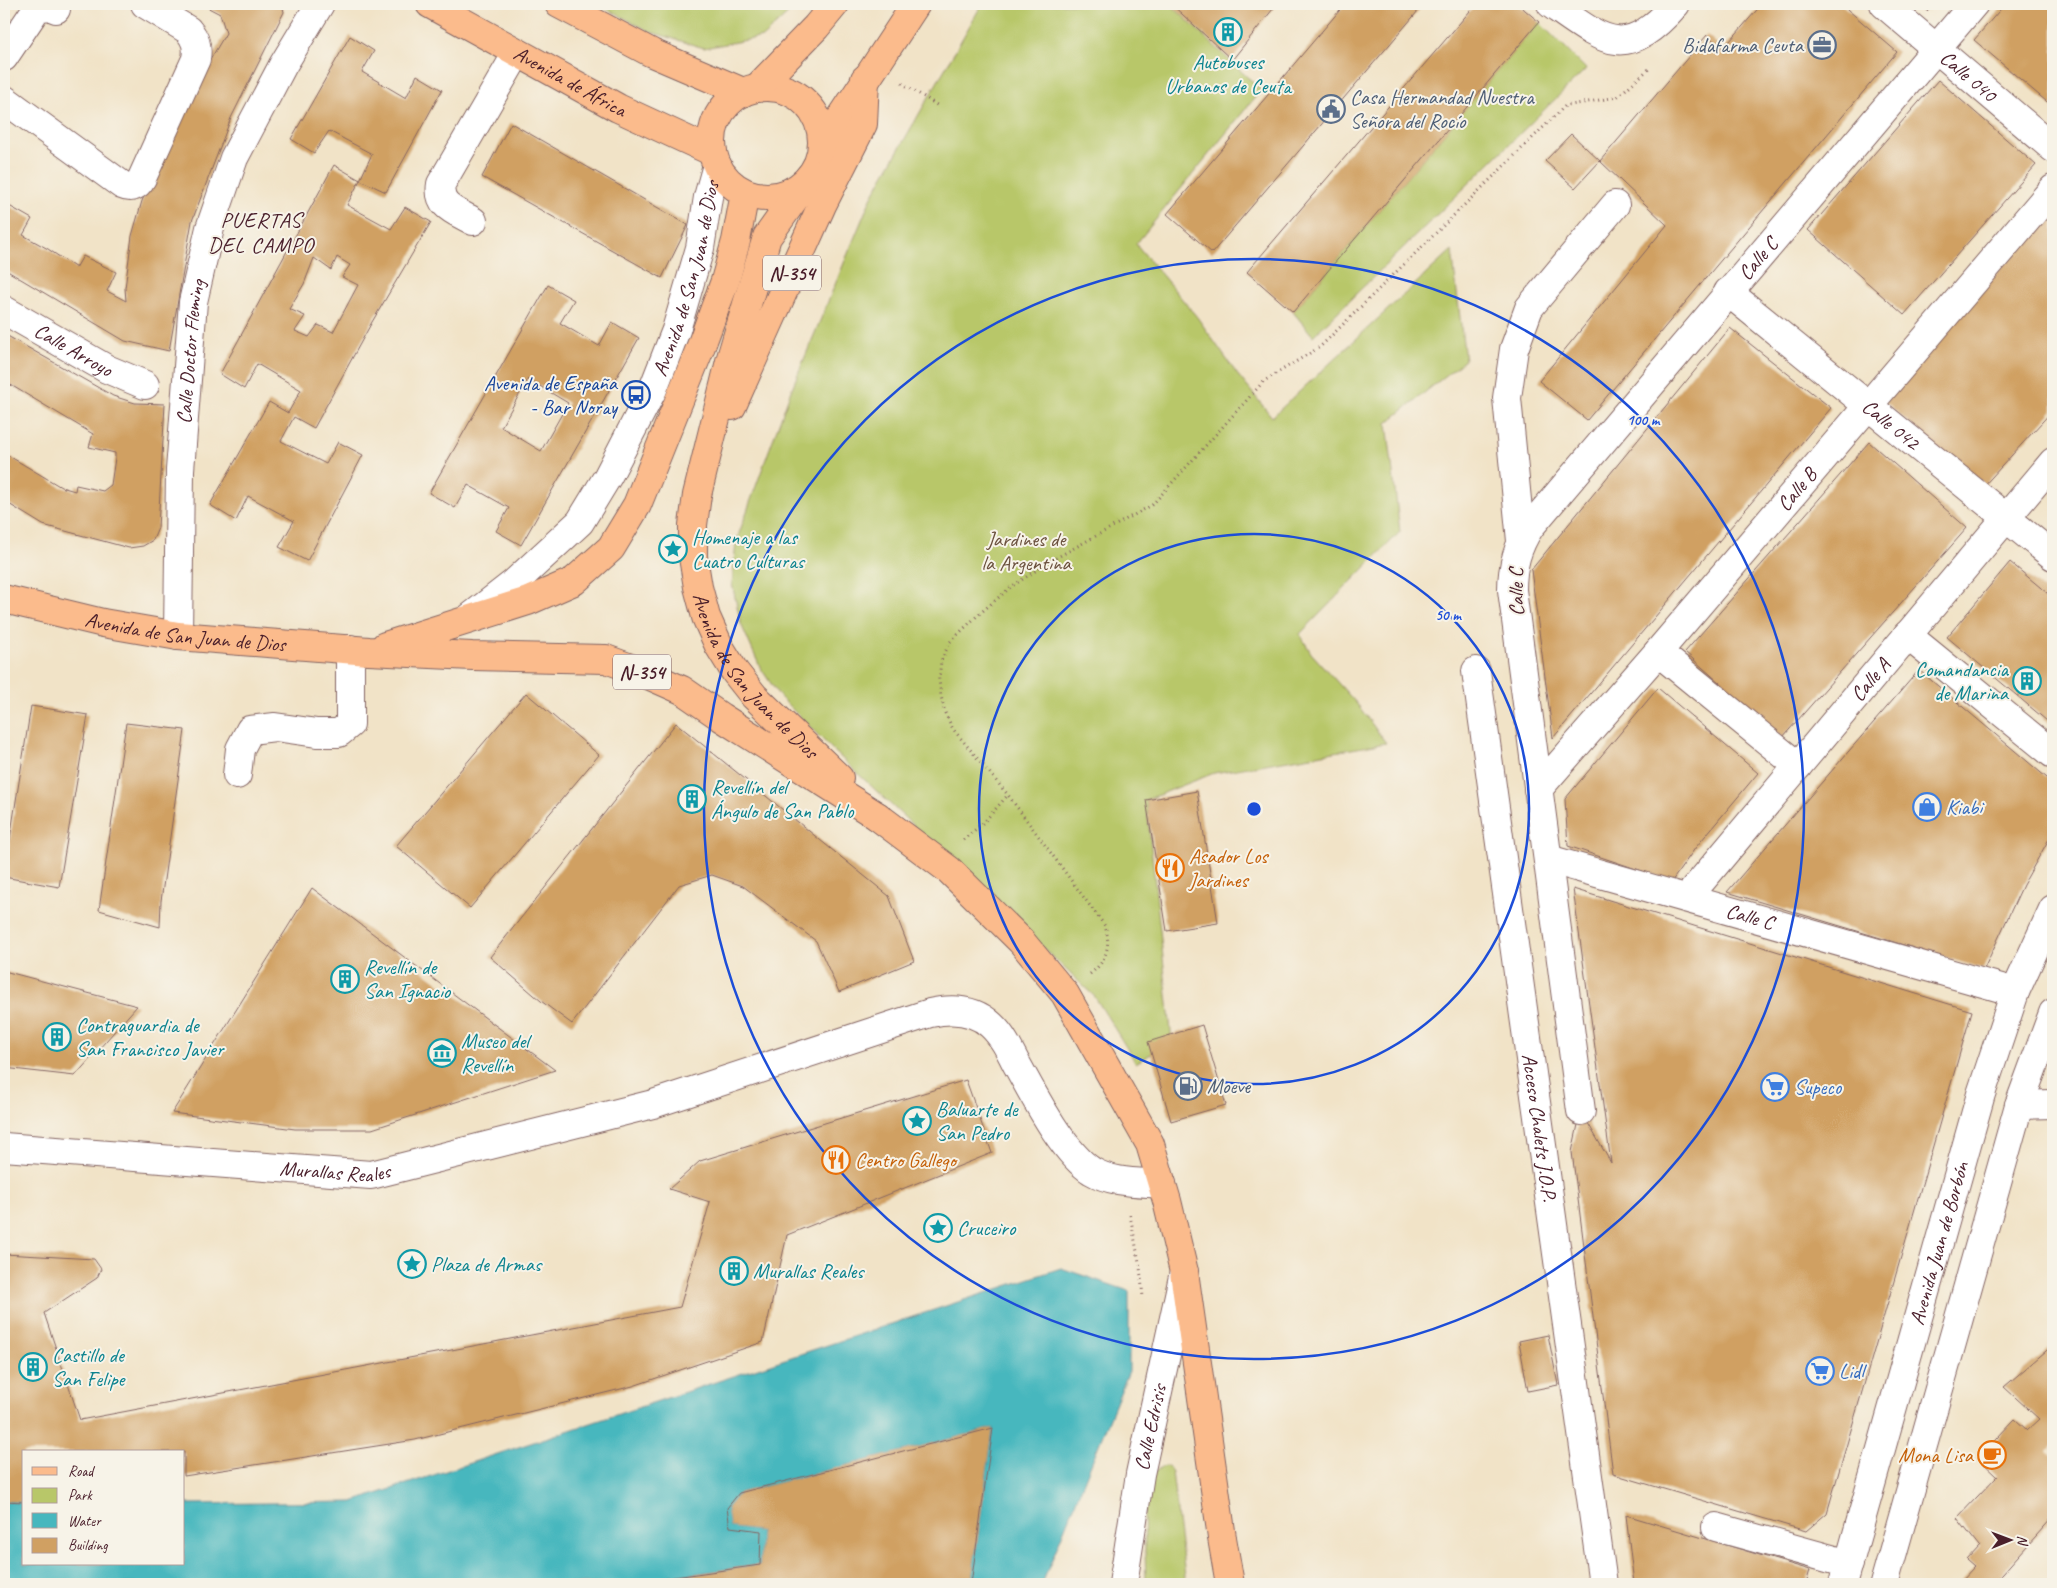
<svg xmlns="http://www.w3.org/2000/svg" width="2057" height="1588" viewBox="0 0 2057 1588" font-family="Caveat,sans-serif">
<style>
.green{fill:#b8c769;stroke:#81734a}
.water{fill:#47b7be;stroke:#486b74}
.building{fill:#d0a062;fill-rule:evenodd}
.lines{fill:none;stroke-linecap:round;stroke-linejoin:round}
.minor-casing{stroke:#846462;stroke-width:30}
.major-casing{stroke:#846462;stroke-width:30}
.highway-casing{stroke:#846462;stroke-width:30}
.path{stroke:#846462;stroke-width:3;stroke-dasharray:1 4;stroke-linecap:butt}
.minor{stroke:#fff;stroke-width:28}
.major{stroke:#fbbb8c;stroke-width:28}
.highway{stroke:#fbbb8c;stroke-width:28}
.ring{fill:none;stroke:#1d4ed8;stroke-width:2.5}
.labels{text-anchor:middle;stroke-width:4;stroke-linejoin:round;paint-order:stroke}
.shield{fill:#f7f3e8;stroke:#7e5f64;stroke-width:1}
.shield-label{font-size:20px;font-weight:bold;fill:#4a1f2b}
.service-label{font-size:21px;fill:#4e5e75;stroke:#f7f3e8;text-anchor:start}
.culture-label{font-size:21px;fill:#0d838f;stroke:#f7f3e8;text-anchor:start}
.street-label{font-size:21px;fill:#4a1f2b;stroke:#f7f3e8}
.transit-label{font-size:21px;fill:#164399;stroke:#f7f3e8;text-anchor:end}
.park-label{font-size:21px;fill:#6b513e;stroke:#f7f3e8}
.shop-label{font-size:21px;fill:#366cbe;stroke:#f7f3e8;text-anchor:start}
.food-label{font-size:21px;fill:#c56008;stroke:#f7f3e8;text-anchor:start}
.neighbourhood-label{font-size:22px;letter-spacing:1px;fill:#4a1f2b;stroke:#f7f3e8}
.centre{fill:#1d4ed8;stroke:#f7f3e8;stroke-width:2.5}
.ring-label{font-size:15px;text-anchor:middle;font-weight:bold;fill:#1d4ed8;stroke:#f7f3e8;stroke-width:4;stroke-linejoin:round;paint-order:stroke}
</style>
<rect width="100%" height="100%" fill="#f7f3e8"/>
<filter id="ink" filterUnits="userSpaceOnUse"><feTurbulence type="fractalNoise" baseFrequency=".02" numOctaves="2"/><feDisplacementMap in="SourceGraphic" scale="10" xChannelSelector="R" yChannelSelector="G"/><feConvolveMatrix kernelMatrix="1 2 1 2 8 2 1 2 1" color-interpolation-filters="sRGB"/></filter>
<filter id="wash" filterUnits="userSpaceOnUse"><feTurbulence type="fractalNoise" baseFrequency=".0096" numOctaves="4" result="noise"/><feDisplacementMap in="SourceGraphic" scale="20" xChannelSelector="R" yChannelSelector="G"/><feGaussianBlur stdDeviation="1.12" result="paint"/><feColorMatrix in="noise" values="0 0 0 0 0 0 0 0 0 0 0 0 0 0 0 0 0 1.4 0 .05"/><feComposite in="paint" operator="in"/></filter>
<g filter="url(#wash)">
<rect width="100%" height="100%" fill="#f1e3c7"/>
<g class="green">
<polygon points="598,4 798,4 763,37 704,48 651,32"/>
<polygon points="982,4 1170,4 1261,90 1136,244 1197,317 1237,374 1272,417 1452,250 1465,360 1387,423 1400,532 1300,634 1311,653 1357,704 1386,743 1214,773 1146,800 1172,1041 1136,1063 1095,997 833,750 780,697 760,667 741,624 732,584 736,542 752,497 790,393 871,198"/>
<polygon points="1539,22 1586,69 1313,336 1293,312"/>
<polygon points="1168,1466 1172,1472 1186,1584 1146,1584 1144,1514 1154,1473 1161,1467"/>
</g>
<polygon class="water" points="1061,1268 1129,1291 1129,1371 1042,1584 971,1584 993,1428 739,1493 727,1508 730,1527 761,1531 760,1565 617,1584 4,1584 4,1501 24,1502 24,1564 184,1564 184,1504 352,1502"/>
<g id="blocks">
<g class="building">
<polygon points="201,4 282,4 284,12 231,118 192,221 169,351 125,341 4,269 4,203 32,219 23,235 48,249 76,268 83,256 116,272 107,291 126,301 125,288 132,236 142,201 191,92 226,33 220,14"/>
<polygon points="1171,4 1277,4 1232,60"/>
<polygon points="1345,4 1424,4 1212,253 1167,214"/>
<polygon points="1476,4 1518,4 1539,22 1293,312 1247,272"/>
<polygon points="1762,4 1841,4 1897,52 1716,266 1587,420 1539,381 1667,225 1600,161 1707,35 1723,49"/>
<polygon points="1918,4 1933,4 1927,11"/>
<polygon points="2005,4 2053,4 2053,107 1974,40"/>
<polygon points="350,36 374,51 362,72 406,98 417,75 442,90 386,192 360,180 372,154 329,131 314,153 291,139"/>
<polygon points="1938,80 2036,165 1904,315 1808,230"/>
<polygon points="511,123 688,225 662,278 482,177"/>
<polygon points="1571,134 1600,161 1575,188 1545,161"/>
<path d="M334,165L360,180L347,205L391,229L405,207L431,222L372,322L314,428L294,417L281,441L326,464L338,442L363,455L307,561L279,547L294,521L248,496L236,521L210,505L269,402L288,413L301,390L257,364L244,389L220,374ZM337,257L350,265L342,277L358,285L333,332L318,325L309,337L295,331L305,316L289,309L304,284L314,258L331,270Z"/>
<polygon points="2053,208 2053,410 1981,489 1885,401"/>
<path d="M548,285L574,300L560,323L599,346L612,322L639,338L521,545L496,531L509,508L468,485L455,508L429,493ZM528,379L568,403L541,451L501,427Z"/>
<polygon points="1730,328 1831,408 1553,738 1531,570"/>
<polygon points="4,334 113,396 135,403 165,404 158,528 153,540 143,546 129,548 43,525 4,501 4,453 61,487 75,491 76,485 103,491 111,485 115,458 115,453 89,447 93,434 4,381"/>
<polygon points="1869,442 1967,528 1782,738 1685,652"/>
<polygon points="2010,562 2053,598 2053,726 1947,637"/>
<polygon points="1919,670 2053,783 2053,832 2023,885 1984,969 1727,892"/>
<polygon points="1658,688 1758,773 1696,847 1672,881 1568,846 1565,799"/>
<polygon points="526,693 599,755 470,908 396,846"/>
<polygon points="31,706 88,715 59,887 4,877"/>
<polygon points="126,723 185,730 161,901 160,927 99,910"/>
<polygon points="676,723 889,896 914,961 839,992 816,941 743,886 712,875 679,885 572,1024 541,1001 490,957"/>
<polygon points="1197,791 1218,923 1167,931 1146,800"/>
<polygon points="312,888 555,1070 372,1129 295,1129 172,1113"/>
<polygon points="1573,889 1972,1011 1827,1513 1806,1531 1613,1474 1572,1152 1581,1111 1611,1163"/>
<polygon points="4,971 137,1006 75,1076 4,1068"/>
<polygon points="1202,1025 1226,1105 1171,1121 1148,1042"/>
<polygon points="966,1080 992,1153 787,1235 763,1342 633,1386 415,1440 184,1476 184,1452 24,1452 24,1502 4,1501 4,1254 94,1259 101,1269 97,1278 44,1313 80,1420 680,1307 710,1202 669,1189 700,1161"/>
<polygon points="1548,1335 1558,1385 1528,1391 1519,1341"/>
<polygon points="2053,1345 2053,1445 2048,1451 2053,1456 2053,1517 1993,1584 1958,1584 1975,1566 1967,1559 1979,1546 1957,1518 1997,1476 1978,1458 2015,1419 2027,1430 2039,1419 2004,1387"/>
<polygon points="993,1428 971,1584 625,1584 760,1565 761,1531 730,1527 727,1508 739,1493"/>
<polygon points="1626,1515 1810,1570 1806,1584 1634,1584"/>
</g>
</g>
</g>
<g filter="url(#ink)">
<use href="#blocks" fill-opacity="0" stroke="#846462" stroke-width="1"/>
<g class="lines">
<defs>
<g id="minor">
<path d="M1551,4C1605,42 1625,62 1676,4"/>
<path id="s1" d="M1884,4L2053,148"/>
<polyline points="4,57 37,8 49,6 56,9"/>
<path d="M4,99L122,185C131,189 137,187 142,178L196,59C198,47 196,39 188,30L145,4"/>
<path d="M473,221C456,211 437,207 441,184L517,53"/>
<path id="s2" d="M1728,292L2053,556"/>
<path id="s3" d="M4,310L107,369L145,385"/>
<polyline points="1521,541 1507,398 1514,349 1529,308 1615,205"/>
<path id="s4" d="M468,619L514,583L580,522L608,476L653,389L676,330L700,248L708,197L717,165"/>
<polyline points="1907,635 2053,754"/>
<path id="s5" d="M178,636L180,470L193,302L210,228L234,158L283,65L320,4"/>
<polyline points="1658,652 1798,766"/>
<path id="s6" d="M1476,671L1603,1584"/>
<polyline points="237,775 240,749 250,730 275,727 317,733 339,733 350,724 350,649"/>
<path id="s7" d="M1538,789L1658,652L2053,189"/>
<path id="s8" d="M1548,859L2015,992"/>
<path id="s9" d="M1687,898L2053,462"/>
<polyline points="2019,1105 2053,1104"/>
<path id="s10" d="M1581,1111L1512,590C1512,566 1517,547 1530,527L1974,4"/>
<path id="s11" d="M4,1147L371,1175L653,1104L930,1013C952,1008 974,1009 991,1025C1002,1035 1009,1049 1016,1063C1033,1093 1062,1152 1092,1171C1112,1183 1139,1182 1162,1184"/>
<polyline points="1716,1527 1849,1564"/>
<path id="s12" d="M1123,1584L1140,1474L1184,1272"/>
<path id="s13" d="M1843,1584L1981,1094L2015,992L2053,909"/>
<polyline points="1884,1584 2019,1105 2053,1013"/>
</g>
<g id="major">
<path id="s14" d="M430,4L618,108L713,152"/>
<polyline points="559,4 652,53 743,92"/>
<polyline points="877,816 949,870 1021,941 1065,994 1150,1144 1167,1201 1184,1272 1222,1538 1230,1584"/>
</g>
<g id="highway">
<circle cx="767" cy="142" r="55"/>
<polyline points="757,88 816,27 835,4"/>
<polyline points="822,147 916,4"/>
<path id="s15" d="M812,174L767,237L730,361L697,495L693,525V557L698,587L706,617L719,646L735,672L754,696L839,778"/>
<polyline points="732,406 822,205 863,124 865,79"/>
<path id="s16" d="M4,599L103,623L178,636L369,651L472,656L606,659L639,671L682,690L721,717L877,816"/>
<polyline points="385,646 528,601 574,581 611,548 637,505 701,346 725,281 736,241 745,193"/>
</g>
</defs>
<use href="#minor" class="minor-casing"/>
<use href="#major" class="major-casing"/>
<use href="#highway" class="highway-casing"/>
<g class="path">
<polyline points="902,83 940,107"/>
<polyline points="963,840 984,822 1008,795"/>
<path d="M1090,974C1107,961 1111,945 1105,926L1008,795L953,729L945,713L941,696L939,679L941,661L950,642L978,615L1011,587L1047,563L1152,505L1264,381L1320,347L1565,106L1617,97L1650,68"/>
<polyline points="1130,1215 1140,1267 1143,1297"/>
</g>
<use href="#minor" class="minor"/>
<use href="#major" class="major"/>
<use href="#highway" class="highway"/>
</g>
</g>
<g class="ring">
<circle cx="1254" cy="809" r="275"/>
<circle cx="1254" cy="809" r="550"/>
</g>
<defs>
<symbol id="building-ring" viewBox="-11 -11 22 22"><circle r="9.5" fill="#f7f3e8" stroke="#0f9aa8" stroke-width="1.5"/><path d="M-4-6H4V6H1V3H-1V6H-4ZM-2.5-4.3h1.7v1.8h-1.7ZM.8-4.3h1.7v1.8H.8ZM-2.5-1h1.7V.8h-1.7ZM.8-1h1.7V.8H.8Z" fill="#0f9aa8"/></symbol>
<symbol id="office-ring" viewBox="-11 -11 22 22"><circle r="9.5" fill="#f7f3e8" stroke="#5c6f8a" stroke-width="1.5"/><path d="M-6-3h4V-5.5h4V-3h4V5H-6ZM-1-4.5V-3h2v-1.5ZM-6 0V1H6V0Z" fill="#5c6f8a"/></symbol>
<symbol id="civic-ring" viewBox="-11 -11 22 22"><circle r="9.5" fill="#f7f3e8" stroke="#5c6f8a" stroke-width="1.5"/><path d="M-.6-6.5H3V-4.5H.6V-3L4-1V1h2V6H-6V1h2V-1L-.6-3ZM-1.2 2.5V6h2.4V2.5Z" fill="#5c6f8a"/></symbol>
<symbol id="bus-ring" viewBox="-11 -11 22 22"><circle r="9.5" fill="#f7f3e8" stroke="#1a4fb4" stroke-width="1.5"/><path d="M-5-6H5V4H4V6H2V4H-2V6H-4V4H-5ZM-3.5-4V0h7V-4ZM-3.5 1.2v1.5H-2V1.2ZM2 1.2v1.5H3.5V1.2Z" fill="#1a4fb4"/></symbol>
<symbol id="sight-ring" viewBox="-11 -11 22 22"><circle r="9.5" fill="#f7f3e8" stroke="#0f9aa8" stroke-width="1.5"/><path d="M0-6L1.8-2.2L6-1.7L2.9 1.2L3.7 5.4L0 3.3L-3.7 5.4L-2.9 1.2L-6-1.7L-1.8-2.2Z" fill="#0f9aa8"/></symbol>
<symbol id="shop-ring" viewBox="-11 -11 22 22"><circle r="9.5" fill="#f7f3e8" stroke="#3f7fe0" stroke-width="1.5"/><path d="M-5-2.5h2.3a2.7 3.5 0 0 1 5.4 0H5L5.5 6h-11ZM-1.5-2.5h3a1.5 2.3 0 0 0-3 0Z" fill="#3f7fe0"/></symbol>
<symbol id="restaurant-ring" viewBox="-11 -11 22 22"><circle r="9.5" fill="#f7f3e8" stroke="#e8710a" stroke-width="1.5"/><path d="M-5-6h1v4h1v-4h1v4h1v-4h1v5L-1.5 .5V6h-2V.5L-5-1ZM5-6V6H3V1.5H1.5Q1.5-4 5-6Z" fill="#e8710a"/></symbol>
<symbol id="museum-ring" viewBox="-11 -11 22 22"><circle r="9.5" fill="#f7f3e8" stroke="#0f9aa8" stroke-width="1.5"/><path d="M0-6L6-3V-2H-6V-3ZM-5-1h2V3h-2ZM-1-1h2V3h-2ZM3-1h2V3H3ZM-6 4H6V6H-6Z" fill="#0f9aa8"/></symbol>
<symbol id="fuel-ring" viewBox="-11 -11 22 22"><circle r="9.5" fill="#f7f3e8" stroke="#5c6f8a" stroke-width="1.5"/><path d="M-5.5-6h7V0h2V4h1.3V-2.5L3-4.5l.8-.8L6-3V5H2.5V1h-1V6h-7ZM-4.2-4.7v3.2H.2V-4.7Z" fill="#5c6f8a"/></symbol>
<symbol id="supermarket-ring" viewBox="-11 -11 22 22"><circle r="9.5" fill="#f7f3e8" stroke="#3f7fe0" stroke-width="1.5"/><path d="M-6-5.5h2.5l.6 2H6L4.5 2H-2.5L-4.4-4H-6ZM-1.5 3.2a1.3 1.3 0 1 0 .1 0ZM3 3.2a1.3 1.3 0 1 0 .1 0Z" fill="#3f7fe0"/></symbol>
<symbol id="cafe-ring" viewBox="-11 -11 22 22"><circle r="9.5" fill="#f7f3e8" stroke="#e8710a" stroke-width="1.5"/><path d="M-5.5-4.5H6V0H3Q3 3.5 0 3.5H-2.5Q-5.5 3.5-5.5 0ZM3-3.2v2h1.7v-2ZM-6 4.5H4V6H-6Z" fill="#e8710a"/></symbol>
</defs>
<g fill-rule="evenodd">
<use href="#building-ring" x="1212" y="16" width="32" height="32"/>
<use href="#office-ring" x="1806" y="29" width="32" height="32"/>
<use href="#civic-ring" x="1315" y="93" width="32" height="32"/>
<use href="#bus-ring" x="620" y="379" width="32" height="32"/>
<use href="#sight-ring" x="657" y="533" width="32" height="32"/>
<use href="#building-ring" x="2011" y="665" width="32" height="32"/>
<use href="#building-ring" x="676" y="783" width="32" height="32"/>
<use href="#shop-ring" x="1911" y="791" width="32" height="32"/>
<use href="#restaurant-ring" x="1154" y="852" width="32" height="32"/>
<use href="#building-ring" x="329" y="963" width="32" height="32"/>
<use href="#building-ring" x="41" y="1021" width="32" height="32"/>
<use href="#museum-ring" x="426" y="1037" width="32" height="32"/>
<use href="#fuel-ring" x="1172" y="1070" width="32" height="32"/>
<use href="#supermarket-ring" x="1759" y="1071" width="32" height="32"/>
<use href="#sight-ring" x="901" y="1105" width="32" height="32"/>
<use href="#restaurant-ring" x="820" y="1144" width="32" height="32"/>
<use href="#sight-ring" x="922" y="1212" width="32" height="32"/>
<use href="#sight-ring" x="396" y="1248" width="32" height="32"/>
<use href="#building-ring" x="718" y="1255" width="32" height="32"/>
<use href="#building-ring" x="17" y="1351" width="32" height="32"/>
<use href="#supermarket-ring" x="1804" y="1355" width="32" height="32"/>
<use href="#cafe-ring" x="1976" y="1439" width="32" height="32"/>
</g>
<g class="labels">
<g class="shield">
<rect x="763" y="255.5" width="58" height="35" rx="4"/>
<rect x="613" y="654.5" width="58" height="35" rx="4"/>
</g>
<g class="shield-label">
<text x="792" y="280">N-354</text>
<text x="642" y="679">N-354</text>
</g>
<g class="service-label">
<text x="1803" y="52" text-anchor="end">Bidafarma Ceuta</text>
<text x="1350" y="104">Casa Hermandad Nuestra<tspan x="1350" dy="24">Señora del Rocío</tspan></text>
<text x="1207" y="1093">Moeve</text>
</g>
<g class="culture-label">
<text x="1228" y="69" text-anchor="middle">Autobuses<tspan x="1228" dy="24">Urbanos de Ceuta</tspan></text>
<text x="692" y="544">Homenaje a las<tspan x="692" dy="24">Cuatro Culturas</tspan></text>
<text x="2008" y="676" text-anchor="end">Comandancia<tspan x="2008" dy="24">de Marina</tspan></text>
<text x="711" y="794">Revellín del<tspan x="711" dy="24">Ángulo de San Pablo</tspan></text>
<text x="364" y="974">Revellín de<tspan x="364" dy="24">San Ignacio</tspan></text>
<text x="76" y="1032">Contraguardia de<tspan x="76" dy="24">San Francisco Javier</tspan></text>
<text x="461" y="1048">Museo del<tspan x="461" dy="24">Revellín</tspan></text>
<text x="936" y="1116">Baluarte de<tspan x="936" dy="24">San Pedro</tspan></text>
<text x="957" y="1235">Cruceiro</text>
<text x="431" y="1271">Plaza de Armas</text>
<text x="753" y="1278">Murallas Reales</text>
<text x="52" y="1362">Castillo de<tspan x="52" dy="24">San Felipe</tspan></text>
</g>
<g class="street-label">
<text dy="7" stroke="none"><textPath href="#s1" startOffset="111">Calle 040</textPath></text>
<text dy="7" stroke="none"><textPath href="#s14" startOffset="160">Avenida de África</textPath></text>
<text dy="7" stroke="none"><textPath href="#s10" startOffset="944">Calle C</textPath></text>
<text dy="7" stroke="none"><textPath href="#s4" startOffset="416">Avenida de San Juan de Dios</textPath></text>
<text dy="7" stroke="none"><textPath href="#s3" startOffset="80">Calle Arroyo</textPath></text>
<text dy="7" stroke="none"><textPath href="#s5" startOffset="285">Calle Doctor Fleming</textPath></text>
<text dy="7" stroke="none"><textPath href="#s2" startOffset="210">Calle 042</textPath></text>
<text dy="7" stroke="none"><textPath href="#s7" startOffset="396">Calle B</textPath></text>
<text transform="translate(1516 592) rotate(-91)" y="7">Calle C</text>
<text dy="7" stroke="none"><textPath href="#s16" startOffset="185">Avenida de San Juan de Dios</textPath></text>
<text dy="7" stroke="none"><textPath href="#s15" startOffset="545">Avenida de San Juan de Dios</textPath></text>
<text dy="7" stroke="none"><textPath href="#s9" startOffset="285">Calle A</textPath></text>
<text dy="7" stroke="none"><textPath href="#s8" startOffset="210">Calle C</textPath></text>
<text dy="7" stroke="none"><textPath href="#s6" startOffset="461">Acceso Chalets J.O.P.</textPath></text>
<text dy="7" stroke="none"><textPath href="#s11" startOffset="332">Murallas Reales</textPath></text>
<text dy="7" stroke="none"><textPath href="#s13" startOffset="354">Avenida Juan de Borbón</textPath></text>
<text dy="7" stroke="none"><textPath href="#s12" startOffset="159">Calle Edrisis</textPath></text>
</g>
<g class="transit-label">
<text x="617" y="390">Avenida de España<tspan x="617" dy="24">- Bar Noray</tspan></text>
</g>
<g class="park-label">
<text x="1026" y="546">Jardines de<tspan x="1026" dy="24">la Argentina</tspan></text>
</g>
<g class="shop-label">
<text x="1946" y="814">Kiabi</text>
<text x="1794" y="1094">Supeco</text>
<text x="1839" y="1378">Lidl</text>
</g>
<g class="food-label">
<text x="1189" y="863">Asador Los<tspan x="1189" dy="24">Jardines</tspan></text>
<text x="855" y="1167">Centro Gallego</text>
<text x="1973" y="1462" text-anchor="end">Mona Lisa</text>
</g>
<g class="neighbourhood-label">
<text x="261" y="227">PUERTAS<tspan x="261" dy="25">DEL CAMPO</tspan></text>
</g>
</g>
<circle cx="1254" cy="809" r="8" class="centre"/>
<g class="ring-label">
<text x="1643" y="425">100 m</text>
<text x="1448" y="620">50 m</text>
</g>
<rect width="2057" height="1588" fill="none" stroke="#f7f3e8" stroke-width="20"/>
<rect x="22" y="1450" width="162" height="115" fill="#f7f3e8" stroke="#b29e9c"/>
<rect x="32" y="1467" width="25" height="8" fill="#fbbb8c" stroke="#b29e9c"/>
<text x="68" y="1476" font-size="15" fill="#4a1f2b">Road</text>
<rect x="32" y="1488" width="25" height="15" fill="#b8c769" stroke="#b29e9c"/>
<text x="68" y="1500" font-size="15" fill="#4a1f2b">Park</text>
<rect x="32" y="1513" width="25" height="15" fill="#47b7be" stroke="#b29e9c"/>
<text x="68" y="1526" font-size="15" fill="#4a1f2b">Water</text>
<rect x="32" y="1538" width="25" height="15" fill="#d0a062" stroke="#b29e9c"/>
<text x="68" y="1550" font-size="15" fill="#4a1f2b">Building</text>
<g transform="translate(2010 1540) rotate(89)" stroke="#f7f3e8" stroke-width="4" paint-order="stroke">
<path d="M0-4L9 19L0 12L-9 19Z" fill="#4a1f2b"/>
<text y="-8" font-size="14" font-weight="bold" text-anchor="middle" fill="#4a1f2b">N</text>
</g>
</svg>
